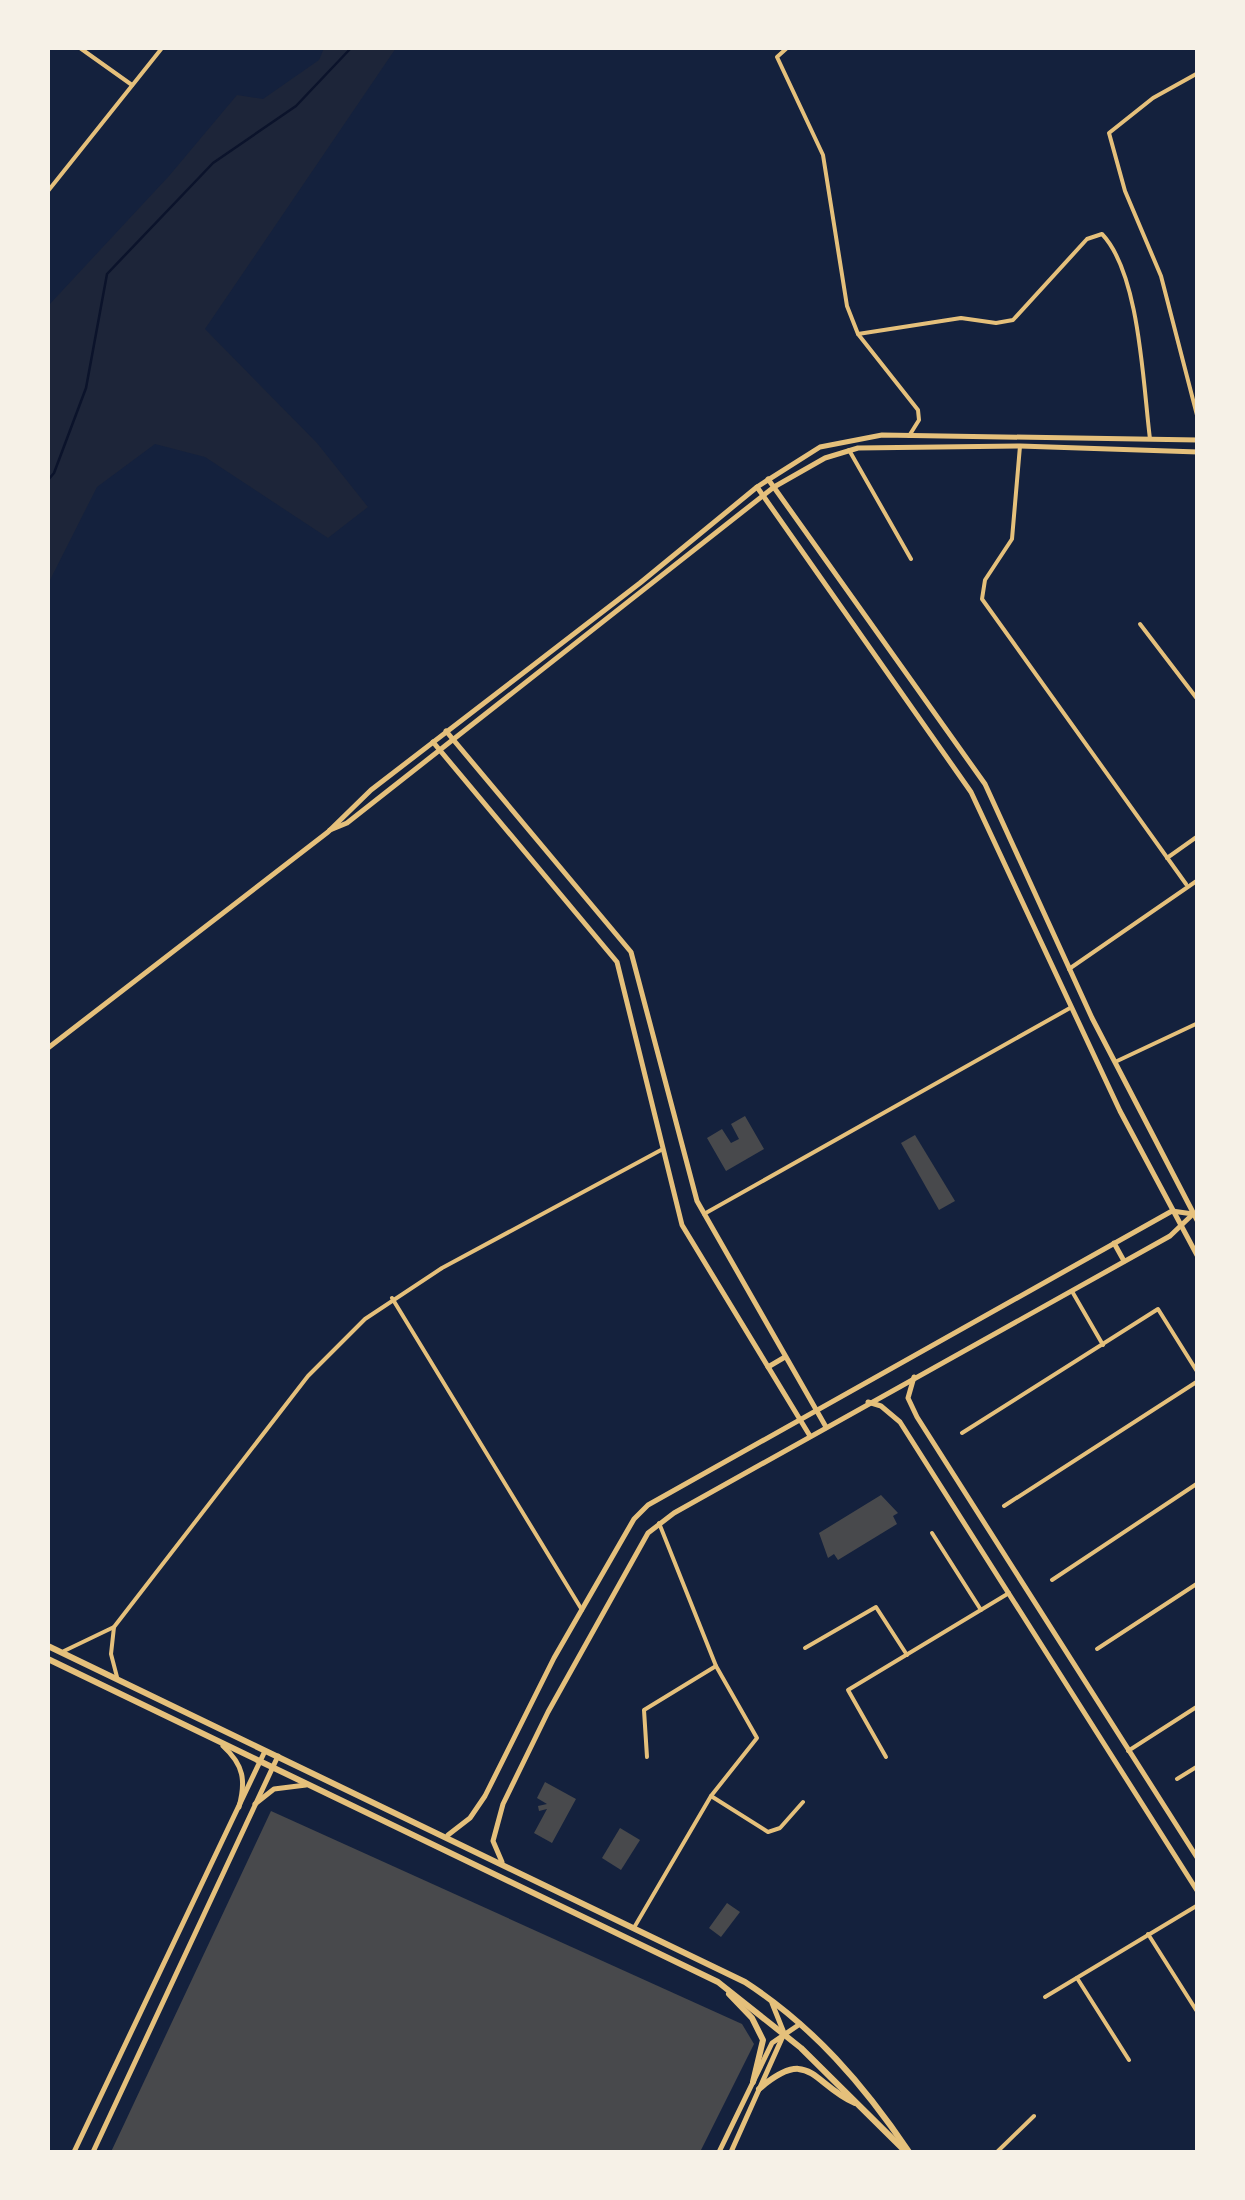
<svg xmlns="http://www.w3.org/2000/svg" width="1245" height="2200" viewBox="0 0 1245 2200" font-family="'Space Grotesk',sans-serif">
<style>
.green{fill:#1d2539}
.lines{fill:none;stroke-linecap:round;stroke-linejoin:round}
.stream{stroke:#0b132b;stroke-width:2.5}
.building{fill:#48494c}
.minor{stroke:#e5c07b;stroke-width:4}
.tertiary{stroke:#e5c07b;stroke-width:5}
.secondary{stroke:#e5c07b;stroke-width:5}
.primary{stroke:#e5c07b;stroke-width:6}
</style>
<rect width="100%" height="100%" fill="#14213d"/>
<polygon class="green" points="324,48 396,48 205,329 317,443 368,507 328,538 205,457 155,444 97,487 48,584 48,306 169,176 237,95 263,99 319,60"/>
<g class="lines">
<polyline class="stream" points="48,480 54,473 86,388 107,274 213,163 296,106 351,48"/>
</g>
<g class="building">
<polygon points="745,1116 764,1149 726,1171 707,1138 722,1129 731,1143 739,1139 731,1124"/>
<polygon points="915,1135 955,1201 939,1210 901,1143"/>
<polygon points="881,1495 898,1513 893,1516 897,1524 838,1560 834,1554 828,1558 819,1533"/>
<polygon points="545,1782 576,1799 552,1843 534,1833 547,1809 539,1811 538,1806 547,1804 537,1798"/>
<polygon points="271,1811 742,2024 754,2044 700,2152 111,2152"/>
<polygon points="620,1828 640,1840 621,1870 602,1858"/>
<polygon points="727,1903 740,1912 721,1937 709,1928"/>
</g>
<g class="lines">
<g class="minor">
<polyline points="80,48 132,85"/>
<polyline points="787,48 777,57 823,155 847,306 858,334 918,410 919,420 909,436"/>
<polyline points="1198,73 1153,98 1109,133 1125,191 1161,276 1198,419"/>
<polyline points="48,191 162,48"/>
<path d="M858,334L961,318L996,323L1013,320L1087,239L1102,234C1140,274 1143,385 1150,439"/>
<polyline points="1020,446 1012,539 985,580 982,599 1186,884"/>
<polyline points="849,450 911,559"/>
<polyline points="1140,624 1198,700"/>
<polyline points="1167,858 1198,836"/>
<polyline points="1069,969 1198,880"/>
<polyline points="1115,1062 1198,1023"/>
<polyline points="704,1214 1070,1008"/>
<polyline points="1073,1293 1103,1345"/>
<polyline points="392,1298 582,1610"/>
<polyline points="962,1433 1158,1309 1198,1373"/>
<polyline points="1004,1506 1198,1381"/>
<polyline points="932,1533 981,1610"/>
<polyline points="1052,1580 1198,1483"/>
<polyline points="114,1627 111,1654 117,1677"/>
<polyline points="805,1648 876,1607 907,1655"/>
<polyline points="1097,1649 1198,1583"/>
<polyline points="64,1651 114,1627 308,1376 365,1319 442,1268 661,1150"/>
<polyline points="1128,1751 1198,1706"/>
<polyline points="647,1757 644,1710 716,1666"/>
<polyline points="886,1757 848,1690 1009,1593"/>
<polyline points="1177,1779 1198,1766"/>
<polyline points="711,1796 768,1832 780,1828 803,1802"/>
<polyline points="635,1926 711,1796 757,1738 716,1666 659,1523"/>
<polyline points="1148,1934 1198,2013"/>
<polyline points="1077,1978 1129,2060"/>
<polyline points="1045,1997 1198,1905"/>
<polyline points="997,2152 1034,2116"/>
</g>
<g class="tertiary">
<polyline points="768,479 985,784 1092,1018 1198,1222"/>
<polyline points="757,487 971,792 1120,1111 1198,1257"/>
<polyline points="446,731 631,952 697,1201 826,1427"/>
<polyline points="433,742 617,962 682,1225 810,1436"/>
<polyline points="1114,1243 1124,1261"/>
<polyline points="768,1367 785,1357"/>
<polyline points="914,1377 908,1398 917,1417 1198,1859"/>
<polyline points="868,1402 881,1406 900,1422 1198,1892"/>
<polyline points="448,1835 470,1818 485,1796 554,1658 634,1519 648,1505 1172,1211 1193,1214"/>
<polyline points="502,1862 493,1841 503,1804 548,1712 648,1533 674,1513 1170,1236 1193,1214"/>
<polyline points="772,2003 784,2033"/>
<polyline points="74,2152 265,1751"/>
<polyline points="93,2152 278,1756"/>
<polyline points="719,2152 772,2043 800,2024"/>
<polyline points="731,2152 783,2036"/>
</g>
<g class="secondary">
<polyline points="330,830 347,823 774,487 825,458 858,448 1020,446 1198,452"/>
<polyline points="48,1048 328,832 371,790 640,583 757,487 820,447 882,435 1198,440"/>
<path d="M223,1746C244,1765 246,1781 239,1807"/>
<polyline points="255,1804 274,1789 306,1785"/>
</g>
<g class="primary">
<path d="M48,1646L745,1982C813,2026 864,2085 909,2152"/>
<polyline points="48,1659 718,1982 801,2048 903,2149"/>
<polyline points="729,1994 752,2018 763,2040 753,2082"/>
<path d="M759,2089C810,2045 812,2084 855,2103"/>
</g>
</g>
<rect width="1245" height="2200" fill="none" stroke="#f6f1e7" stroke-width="100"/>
</svg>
